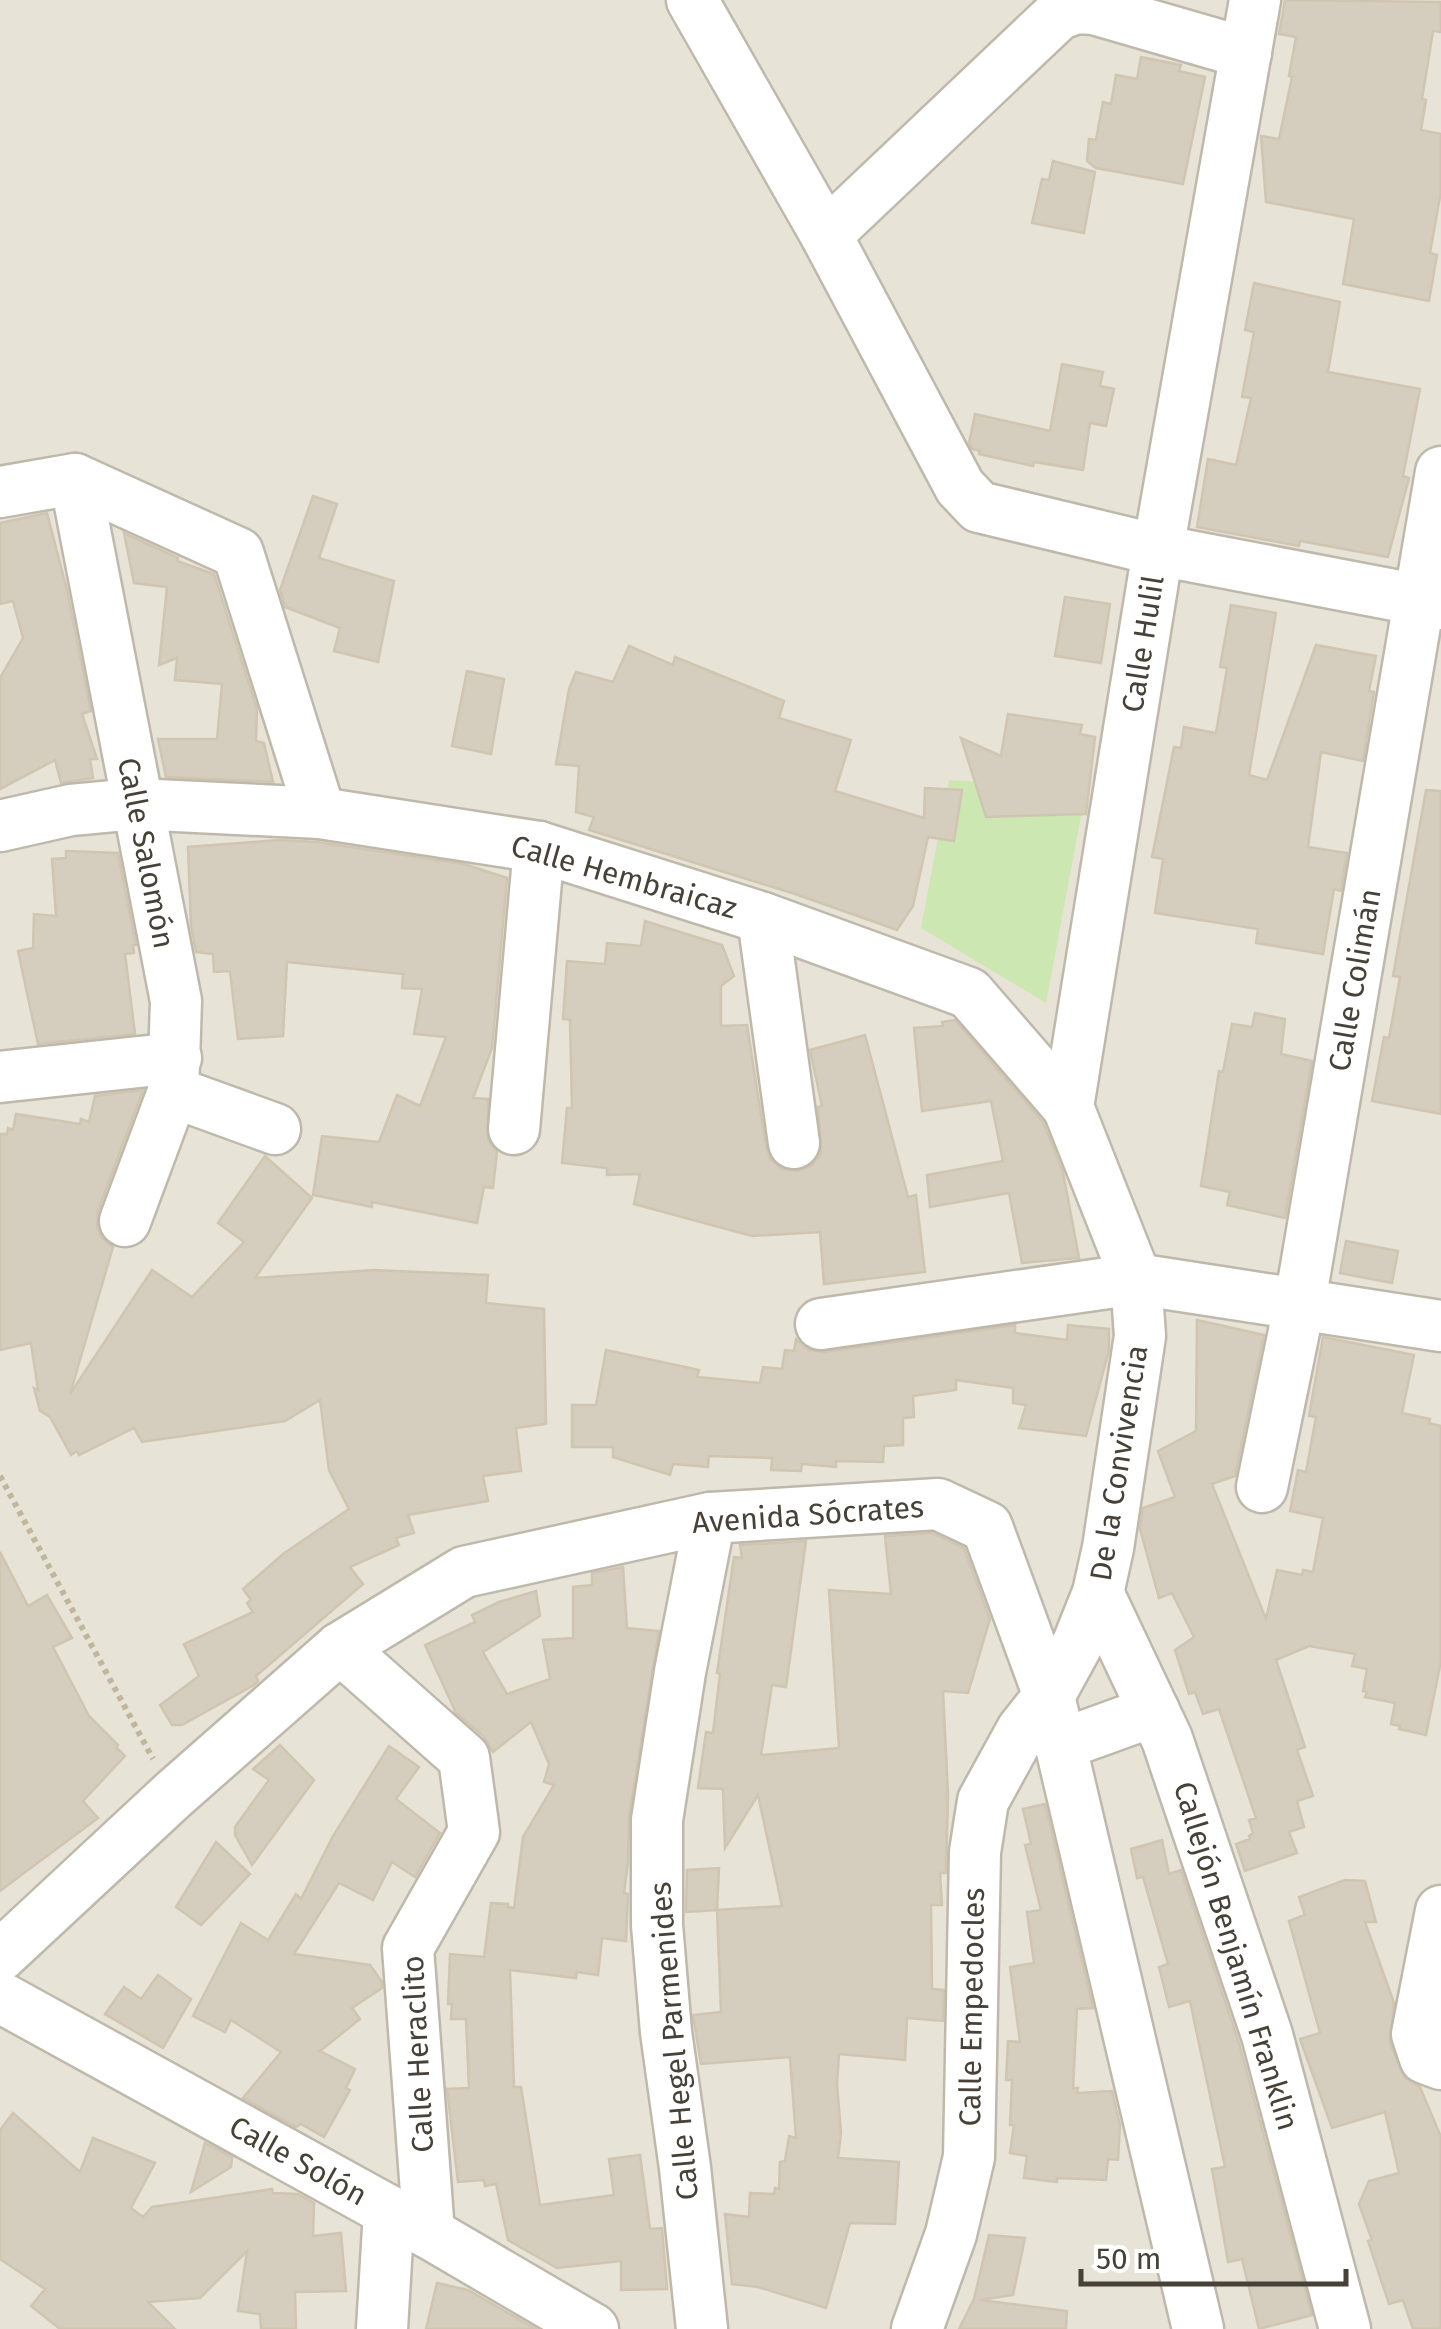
<svg xmlns="http://www.w3.org/2000/svg" width="1441" height="2329" viewBox="0 0 1441 2329" font-family="'Fira Sans',sans-serif">
<style>
.residential{fill:#e7e3d6}
.green{fill:#cce7b2}
.building{fill:#d5cdbe;stroke:#d0c5b1;stroke-width:2.5}
.lines{fill:none;stroke-linecap:round;stroke-linejoin:round}
.minor-casing{stroke:#bfb9ab;stroke-width:55}
.path{stroke:#c0b69c;stroke-width:6;stroke-dasharray:5 5;stroke-linecap:butt}
.minor{stroke:#fff;stroke-width:50}
.labels{text-anchor:middle;stroke-width:8;stroke-linejoin:round;paint-order:stroke}
.street-label{font-size:30px;fill:#474137;stroke:#fff}
</style>
<rect width="100%" height="100%" fill="#f4f1e8"/>
<rect class="residential" x="0" y="0" width="1441" height="2329"/>
<polygon class="green" points="949,780 1086,789 1046,1003 921,928"/>
<g class="building">
<polygon points="1285,0 1441,2 1441,32 1433,31 1422,99 1426,100 1421,130 1441,134 1441,191 1430,253 1437,255 1429,301 1343,284 1354,219 1266,202 1261,136 1279,139 1292,77 1289,76 1296,37 1279,34"/>
<polygon points="1141,57 1181,65 1179,71 1205,77 1183,184 1096,168 1087,161 1089,139 1096,140 1103,102 1111,104 1116,75 1137,79"/>
<polygon points="1053,161 1095,172 1084,233 1032,223 1042,179 1049,180"/>
<polygon points="1254,283 1340,302 1328,372 1420,389 1403,476 1409,478 1388,557 1300,541 1299,546 1197,527 1208,459 1236,465 1251,398 1242,397 1254,332 1245,330"/>
<polygon points="1062,364 1103,372 1100,386 1114,389 1106,426 1090,423 1083,470 1034,462 1033,466 979,454 980,451 972,449 969,443 975,414 1050,431"/>
<polygon points="313,496 337,504 319,558 394,581 378,662 334,651 340,628 285,607 280,590"/>
<polygon points="47,513 67,590 91,711 82,714 97,759 90,759 93,778 61,783 55,760 0,789 0,678 23,638 13,601 0,604 0,523"/>
<polygon points="124,533 178,558 177,561 214,574 257,709 256,741 264,743 273,782 166,777 158,739 217,739 222,684 175,680 177,658 159,665 167,587 134,583"/>
<polygon points="1065,597 1110,604 1101,663 1055,656"/>
<polygon points="1231,605 1276,613 1249,775 1267,780 1316,645 1376,656 1369,691 1374,692 1363,761 1321,752 1308,847 1347,853 1341,891 1334,889 1323,954 1256,943 1258,929 1155,913 1163,859 1152,857 1174,747 1181,748 1184,727 1216,733 1227,668 1220,667"/>
<polygon points="629,646 673,665 675,657 784,701 779,718 851,740 835,791 924,818 925,788 962,790 954,841 928,837 913,906 897,930 795,894 589,830 594,817 576,812 579,766 556,764 569,689 576,672 613,682"/>
<polygon points="467,671 504,679 491,754 452,746"/>
<polygon points="1008,714 1082,725 1080,734 1095,737 1086,814 986,817 961,738 1001,756"/>
<polygon points="1426,790 1441,791 1441,1114 1372,1101 1384,1037 1389,1038 1400,977 1393,976"/>
<polygon points="279,840 317,842 464,864 507,878 492,1048 473,1098 488,1099 488,1140 497,1152 493,1188 484,1187 477,1223 372,1202 372,1207 313,1195 322,1136 379,1142 397,1095 420,1106 446,1037 414,1034 422,989 402,988 403,974 287,962 283,1036 238,1039 230,971 214,972 213,954 196,952 191,926 188,847"/>
<polygon points="66,851 118,853 136,945 133,945 134,953 125,954 135,1034 38,1044 18,951 33,948 34,914 56,916 52,859 66,858"/>
<polygon points="645,921 722,945 734,976 721,986 721,1026 747,1025 766,1147 771,1160 782,1169 799,1171 812,1165 821,1153 818,1107 822,1106 810,1050 865,1035 908,1197 916,1195 925,1272 824,1284 820,1232 752,1236 634,1204 640,1174 607,1175 607,1168 562,1163 567,1108 572,1108 570,1020 563,1019 567,961 605,964 607,943 641,946"/>
<polygon points="1255,1013 1285,1019 1281,1054 1312,1061 1285,1218 1227,1205 1230,1192 1201,1186 1219,1071 1223,1072 1232,1024 1252,1027"/>
<polygon points="955,1020 1043,1122 1063,1172 1079,1258 1022,1263 1009,1193 930,1207 927,1175 1003,1161 991,1101 922,1111 914,1028 943,1026 942,1022"/>
<polygon points="143,1090 98,1211 97,1227 102,1238 113,1247 70,1394 152,1270 192,1297 244,1242 218,1223 265,1156 312,1198 255,1278 374,1270 488,1275 486,1303 544,1309 546,1424 516,1428 521,1471 483,1476 488,1501 408,1515 414,1533 396,1538 399,1545 350,1567 363,1584 256,1676 258,1681 254,1685 182,1725 172,1725 160,1705 199,1676 184,1644 253,1612 247,1603 251,1600 243,1589 283,1554 349,1509 329,1470 320,1400 285,1421 142,1442 134,1428 79,1455 77,1451 71,1455 50,1417 40,1411 34,1388 38,1390 31,1343 0,1350 0,1134 7,1134 8,1128 13,1130 16,1114 80,1124 81,1119 89,1122 95,1096"/>
<polygon points="1346,1241 1398,1251 1392,1283 1340,1273"/>
<polygon points="1197,1320 1264,1335 1235,1476 1212,1484 1266,1619 1277,1570 1302,1575 1303,1570 1313,1572 1323,1518 1290,1511 1298,1470 1306,1472 1316,1417 1309,1416 1323,1337 1414,1355 1402,1413 1430,1419 1429,1423 1441,1426 1441,1661 1426,1735 1399,1729 1400,1726 1391,1724 1395,1703 1365,1697 1367,1692 1363,1691 1367,1669 1352,1666 1355,1654 1309,1646 1276,1660 1305,1747 1297,1750 1313,1796 1297,1801 1304,1827 1289,1832 1297,1853 1245,1871 1236,1844 1250,1839 1249,1836 1253,1833 1249,1820 1256,1818 1219,1709 1203,1714 1195,1692 1189,1694 1175,1650 1194,1637 1172,1593 1159,1598 1140,1529 1143,1508 1175,1497 1158,1451 1196,1431"/>
<polygon points="1015,1325 1015,1333 1067,1340 1068,1325 1109,1329 1109,1350 1086,1436 1019,1428 1026,1405 1013,1403 1013,1388 956,1380 956,1390 913,1396 914,1417 903,1418 903,1445 884,1446 883,1462 836,1461 836,1467 802,1464 801,1471 771,1470 772,1458 709,1456 708,1467 673,1464 670,1475 613,1457 613,1447 572,1447 572,1405 596,1405 606,1350 699,1370 697,1377 760,1383 763,1367 782,1369 785,1350 794,1351 796,1339 809,1350 825,1352"/>
<polygon points="932,1533 964,1548 990,1619 968,1693 943,1691 948,1794 946,1873 940,1873 942,1905 931,1905 932,1989 944,1990 943,2021 907,2018 905,2060 839,2054 837,2084 841,2133 838,2158 899,2162 895,2224 850,2223 826,2308 758,2287 732,2284 725,2214 749,2217 750,2193 774,2194 775,2188 779,2189 780,2162 785,2161 789,2136 796,2138 790,2057 701,2064 693,2015 721,2012 717,1910 782,1906 758,1795 725,1848 723,1789 698,1788 706,1732 713,1733 720,1674 717,1673 734,1557 742,1558 740,1545 806,1541 786,1687 772,1685 761,1755 839,1748 829,1590 891,1594 885,1536"/>
<polygon points="0,1552 28,1606 47,1595 72,1638 53,1647 89,1716 118,1745 116,1747 125,1756 83,1801 98,1818 0,1891"/>
<polygon points="623,1567 627,1628 659,1631 629,1816 628,1862 624,1893 628,1894 626,1941 602,1938 598,1975 577,1972 576,1978 510,1970 514,2087 521,2087 540,2205 614,2195 609,2159 640,2155 650,2229 662,2228 667,2289 621,2290 621,2261 557,2268 508,2240 496,2184 485,2186 484,2180 458,2182 447,2089 469,2088 466,2019 451,2019 452,2004 448,2004 450,1954 484,1957 491,1903 508,1904 508,1907 514,1908 523,1837 554,1785 544,1782 549,1764 531,1722 493,1752 483,1736 456,1713 425,1645 475,1622 472,1615 499,1602 536,1591 540,1616 483,1652 507,1694 550,1679 543,1640 573,1638 573,1587 592,1585 592,1573"/>
<polygon points="280,1745 314,1780 252,1865 235,1835 235,1827 269,1780 253,1769"/>
<polygon points="389,1746 419,1767 396,1799 440,1833 415,1877 392,1862 373,1900 339,1883 294,1954 370,1965 382,1982 382,1988 352,2008 360,2019 320,2051 355,2069 346,2088 350,2090 324,2137 301,2124 296,2127 243,2098 281,2052 231,2020 225,2032 193,2016 241,1923 268,1940 296,1894 301,1899 333,1836"/>
<polygon points="1045,1804 1093,2008 1077,2009 1073,2088 1078,2088 1077,2093 1112,2091 1120,2125 1118,2160 1108,2159 1106,2180 1057,2178 1057,2182 1024,2178 1027,2156 1010,2153 1014,2125 1010,2125 1012,2080 1006,2080 1008,2041 1020,2042 1010,1967 1034,1963 1027,1912 1041,1910 1025,1845 1031,1844 1023,1809"/>
<polygon points="1162,1840 1169,1874 1181,1870 1239,2043 1312,2315 1259,2329 1242,2259 1228,2262 1212,2169 1225,2167 1190,2001 1169,2007 1159,1967 1168,1964 1143,1877 1137,1878 1131,1849"/>
<polygon points="216,1842 250,1874 201,1925 176,1907"/>
<polygon points="719,1868 717,1910 686,1912 687,1870"/>
<polygon points="1345,1880 1365,1881 1376,1922 1365,1922 1394,2003 1390,2043 1404,2077 1420,2087 1441,2137 1441,2329 1413,2329 1403,2300 1389,2304 1368,2241 1372,2240 1359,2204 1369,2181 1399,2173 1385,2112 1332,2128 1300,2039 1320,2033 1289,1921 1305,1915 1299,1897"/>
<polygon points="158,1975 191,1999 163,2048 105,2014 124,1987 141,1999"/>
<polygon points="13,2113 80,2172 93,2138 155,2163 131,2208 143,2217 152,2207 272,2189 273,2193 298,2194 314,2203 313,2236 341,2233 346,2291 295,2292 296,2329 261,2329 260,2314 238,2311 247,2251 200,2298 148,2302 175,2329 60,2329 31,2306 45,2289 0,2259 0,2130"/>
<polygon points="205,2143 232,2157 231,2167 191,2192"/>
<polygon points="989,2235 1025,2238 1013,2295 980,2300 1067,2311 1066,2329 959,2329 974,2299"/>
<polygon points="437,2283 468,2290 536,2329 426,2329"/>
</g>
<g class="lines">
<defs>
<g id="minor">
<polyline points="692,0 826,235 960,487 979,507 1158,550 1441,604"/>
<polyline points="826,235 1058,15 1076,8 1094,9 1246,53"/>
<polyline points="75,479 176,1001 173,1092 125,1221"/>
<polyline points="0,492 75,479 238,553 320,813"/>
<polyline points="0,826 71,810 135,804 320,813 539,847 763,918 969,993 1068,1107"/>
<polyline points="763,918 794,1143"/>
<polyline points="0,1077 176,1058"/>
<polyline points="173,1092 275,1129"/>
<polyline points="514,1129 539,847"/>
<polyline points="821,1324 1136,1279 1441,1326"/>
<polyline points="1262,1487 1300,1302 1441,472"/>
<polyline points="1098,1593 1167,1739 1267,2035 1345,2329"/>
<polyline points="340,1648 464,1758 474,1832 408,1948 429,2233"/>
<polyline points="1060,1745 1154,1711"/>
<polyline points="1441,1911 1417,2034 1425,2058 1441,2064"/>
<polyline points="0,1956 173,1795 340,1648 464,1572 710,1518 938,1504 987,1527 1049,1696 1198,2329"/>
<polyline points="0,1997 429,2233 593,2329"/>
<polyline points="382,2329 389,2211"/>
<polyline points="702,2329 685,2168 666,2032 657,1925 657,1820 680,1672 710,1518"/>
<polyline points="917,2329 951,2234 969,2157 975,1852 983,1801 1022,1730 1049,1696 1078,1643 1098,1593 1108,1548 1140,1336 1136,1279 1068,1107 1158,550 1255,0"/>
</g>
</defs>
<use href="#minor" class="minor-casing"/>
<polyline class="path" points="0,1476 153,1759"/>
<use href="#minor" class="minor"/>
</g>
<g class="labels">
<g class="street-label">
<text transform="translate(1143 644) rotate(-81)" y="10">Calle Hulil</text>
<text transform="translate(146 853) rotate(79)" y="10">Calle Salomón</text>
<text transform="translate(624 877) rotate(16)" y="10">Calle Hembraicaz</text>
<text transform="translate(1355 980) rotate(-80)" y="10">Calle Colimán</text>
<text transform="translate(1119 1463) rotate(-81)" y="10">De la Convivencia</text>
<text transform="translate(808 1515) rotate(-4)" y="10">Avenida Sócrates</text>
<text transform="translate(1236 1956) rotate(73)" y="10">Callejón Benjamín Franklin</text>
<text transform="translate(972 2007) rotate(-89)" y="10">Calle Empedocles</text>
<text transform="translate(674 2041) rotate(-95)" y="10">Calle Hegel Parmenides</text>
<text transform="translate(418 2054) rotate(-93)" y="10">Calle Heraclito</text>
<text transform="translate(298 2161) rotate(29)" y="10">Calle Solón</text>
</g>
</g>
<path d="M1081 2269v15h265v-15" fill="none" stroke="#474137" stroke-width="5"/>
<text x="1096" y="2269" font-size="30" fill="#474137" stroke="#ffffff" stroke-width="8" paint-order="stroke">50 m</text>
</svg>
